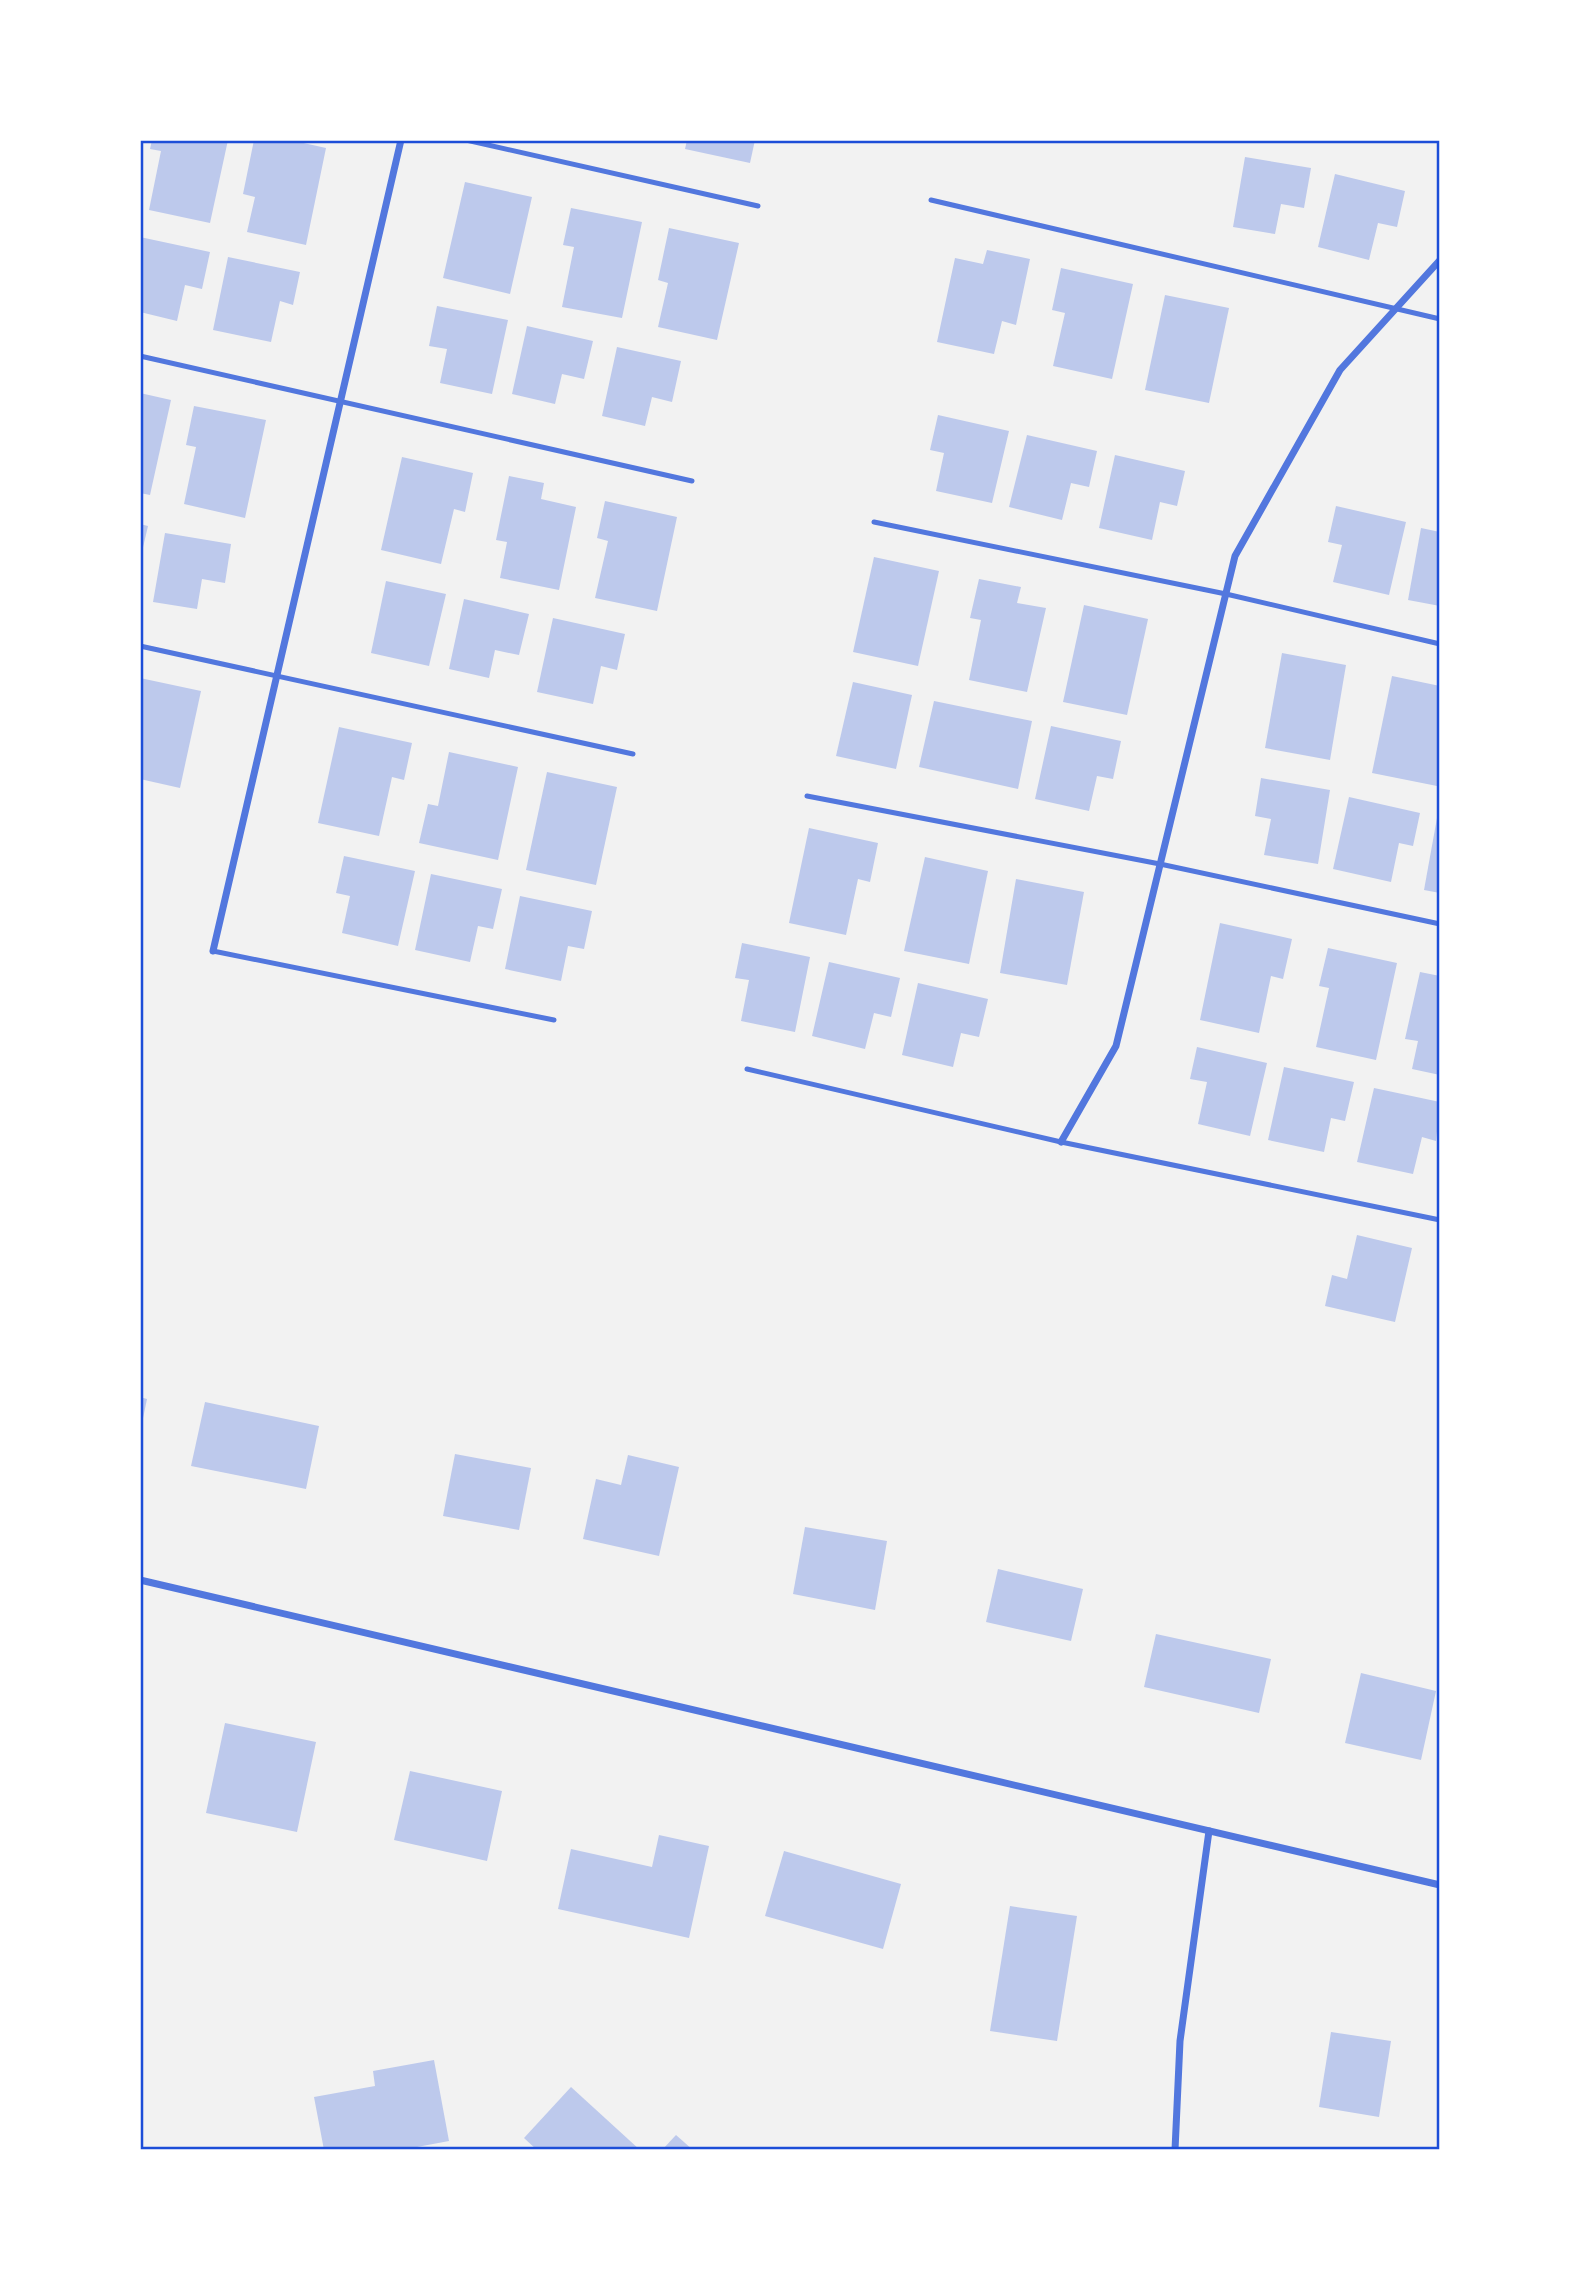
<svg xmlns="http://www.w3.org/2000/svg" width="1580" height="2290" viewBox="0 0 1580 2290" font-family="Karla,sans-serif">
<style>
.building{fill:#bdc9ec}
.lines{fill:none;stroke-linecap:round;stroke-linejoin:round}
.service{stroke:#5277de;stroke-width:5}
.minor{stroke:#5277de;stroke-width:7}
.neatline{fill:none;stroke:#1d4ed8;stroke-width:2.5}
</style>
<rect width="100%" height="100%" fill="#f2f2f2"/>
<g class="building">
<polygon points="152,140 228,140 210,223 149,210 161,151 150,149"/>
<polygon points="254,140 290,140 326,148 306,245 247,232 255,197 243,194"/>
<polygon points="687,140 755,140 750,163 685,149"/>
<polygon points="1245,157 1311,168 1304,208 1281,204 1275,234 1233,227"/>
<polygon points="1335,174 1405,191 1397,227 1378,223 1369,260 1318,247"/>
<polygon points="465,182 532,197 510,294 443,278"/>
<polygon points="571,208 642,222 622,318 562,307 574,247 563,245"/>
<polygon points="669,228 739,243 717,340 658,327 668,283 658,280"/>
<polygon points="140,237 210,252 202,289 185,285 177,321 140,312"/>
<polygon points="987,250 1030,259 1016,325 1002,321 994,354 937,342 955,258 983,264"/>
<polygon points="228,257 300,272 293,305 280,301 271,342 213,330"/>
<polygon points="1061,268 1133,284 1112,379 1053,366 1065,313 1052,310"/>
<polygon points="1165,295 1229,308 1209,403 1145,390"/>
<polygon points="437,306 508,320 492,394 440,383 447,349 429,346"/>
<polygon points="527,326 593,341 584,379 562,374 555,404 512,394"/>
<polygon points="617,347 681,361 672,402 652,397 645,426 602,416"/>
<polygon points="140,393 171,400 150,495 140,493"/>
<polygon points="194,406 266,420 245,518 184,504 196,447 186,445"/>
<polygon points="938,415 1009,431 992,503 936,491 944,453 930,450"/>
<polygon points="1027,435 1097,451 1089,487 1071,483 1062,520 1009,507"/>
<polygon points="1115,455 1185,471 1177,506 1160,502 1152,540 1099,528"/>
<polygon points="402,457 473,473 465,512 454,509 441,564 381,550"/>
<polygon points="509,476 544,483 541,499 576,507 559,590 500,578 507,542 496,540"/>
<polygon points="605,501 677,517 657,611 595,598 608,541 597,538"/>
<polygon points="1336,506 1406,522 1389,595 1333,582 1342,545 1328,542"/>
<polygon points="140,524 148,526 141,556 140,556"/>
<polygon points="1421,528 1440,532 1440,606 1408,600"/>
<polygon points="165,533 231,544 225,583 202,579 197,609 153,602"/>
<polygon points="874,557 939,571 918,666 853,652"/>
<polygon points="979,579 1021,587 1017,603 1046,608 1027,692 969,680 981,620 970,618"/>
<polygon points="386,581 446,594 429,666 371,653"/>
<polygon points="464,599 529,614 519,655 495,650 489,678 449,669"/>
<polygon points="1084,605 1148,619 1127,715 1063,702"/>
<polygon points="553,618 625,634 617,670 601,666 593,704 537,692"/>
<polygon points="1282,653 1346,665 1330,760 1265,748"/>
<polygon points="1392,676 1440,686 1440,770 1437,786 1372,773"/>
<polygon points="140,678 201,691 180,788 140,779"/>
<polygon points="853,682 912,695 896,769 836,756"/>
<polygon points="934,701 1032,721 1018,789 919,767"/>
<polygon points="1051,726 1121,741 1113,779 1097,776 1089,811 1035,799"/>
<polygon points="339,727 412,743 404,780 392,777 379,836 318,823"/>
<polygon points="449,752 518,767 498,860 419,843 428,804 438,806"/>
<polygon points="547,772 617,787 596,885 526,870"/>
<polygon points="1261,778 1330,790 1318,864 1264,855 1271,819 1255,816"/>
<polygon points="1349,797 1420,813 1413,846 1399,843 1391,882 1333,869"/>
<polygon points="1437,818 1440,818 1440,893 1424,890"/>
<polygon points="809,828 878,843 870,882 858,879 846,935 789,923"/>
<polygon points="344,856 415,871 398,946 342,933 350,896 336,893"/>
<polygon points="925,857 988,871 969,964 904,951"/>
<polygon points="431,874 502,889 493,929 478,926 470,962 415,950"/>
<polygon points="1016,879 1084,892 1067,985 1000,973"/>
<polygon points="520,896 592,911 584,949 568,946 561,981 505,969"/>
<polygon points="1220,923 1292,939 1283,979 1271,976 1259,1033 1200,1020"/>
<polygon points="742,943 810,957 795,1032 741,1021 749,980 735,978"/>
<polygon points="1328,948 1397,963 1376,1060 1316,1047 1329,988 1319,986"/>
<polygon points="829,962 900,978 891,1017 874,1013 865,1049 812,1036"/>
<polygon points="1420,972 1440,976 1440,1075 1412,1069 1418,1041 1405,1039"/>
<polygon points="918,983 988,999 979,1037 961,1033 953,1067 902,1055"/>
<polygon points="1197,1047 1267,1063 1250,1136 1198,1124 1207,1082 1190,1079"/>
<polygon points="1284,1067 1354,1082 1345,1121 1331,1118 1324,1152 1268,1140"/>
<polygon points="1374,1088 1440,1102 1436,1141 1422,1137 1413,1174 1357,1162"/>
<polygon points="1357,1235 1412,1248 1395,1322 1325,1306 1332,1275 1347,1279"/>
<polygon points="140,1397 147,1399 141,1428 140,1428"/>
<polygon points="205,1402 319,1426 306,1489 191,1466"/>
<polygon points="455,1454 531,1468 519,1530 443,1516"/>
<polygon points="628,1455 679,1467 659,1556 583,1539 596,1479 621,1485"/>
<polygon points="805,1527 887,1541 875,1610 793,1594"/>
<polygon points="998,1569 1083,1589 1071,1641 986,1622"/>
<polygon points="1156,1634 1271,1659 1259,1713 1144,1687"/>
<polygon points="1361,1673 1436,1691 1421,1760 1345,1743"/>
<polygon points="225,1723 316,1742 297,1832 206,1813"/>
<polygon points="410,1771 502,1791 487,1861 394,1840"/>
<polygon points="659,1835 709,1846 689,1938 558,1909 571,1849 652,1867"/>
<polygon points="784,1851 901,1884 883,1949 765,1916"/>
<polygon points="1010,1906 1077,1916 1057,2041 990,2031"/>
<polygon points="1331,2032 1391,2041 1379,2117 1319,2107"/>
<polygon points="434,2060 449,2141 401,2150 324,2150 314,2097 375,2086 373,2071"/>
<polygon points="571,2087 640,2150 537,2150 524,2138"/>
<polygon points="676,2135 693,2150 662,2150"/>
</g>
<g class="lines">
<g class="service">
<polyline points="466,140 758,206"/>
<polyline points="931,200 1440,319"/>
<polyline points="140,356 692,481"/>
<polyline points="874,522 1226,594 1440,644"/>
<polyline points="140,646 633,754"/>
<polyline points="807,796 1160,864 1440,924"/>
<polyline points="213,951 554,1020"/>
<polyline points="747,1069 1061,1142 1440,1220"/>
</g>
<g class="minor">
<polyline points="213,951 401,140"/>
<polyline points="1061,1142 1116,1046 1235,556 1340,370 1440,260"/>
<polyline points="140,1580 1440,1885"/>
<polyline points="1175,2150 1180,2041 1209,1831"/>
</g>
</g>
<rect width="1580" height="2290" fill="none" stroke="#ffffff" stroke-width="284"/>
<rect x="142" y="142" width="1296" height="2006" class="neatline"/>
</svg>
